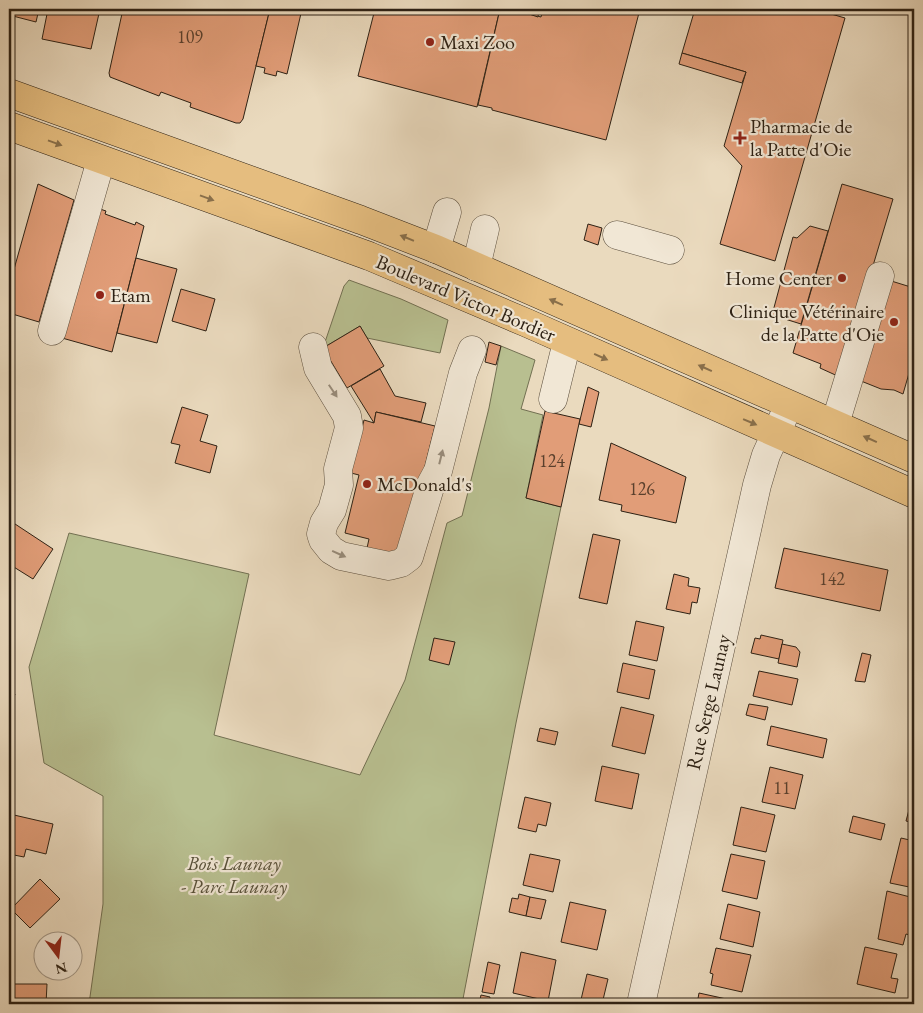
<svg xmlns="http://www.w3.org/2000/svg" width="923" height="1013" viewBox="0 0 923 1013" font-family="'EB Garamond',serif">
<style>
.green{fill:#b8bf90;stroke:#727052}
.building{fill:#e19d78;stroke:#2d2114}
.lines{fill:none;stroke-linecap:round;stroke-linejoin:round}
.minor-casing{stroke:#5c4f3e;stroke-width:29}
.major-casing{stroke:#2d2114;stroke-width:29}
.minor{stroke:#f1e7d5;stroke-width:28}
.major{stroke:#e5bd7f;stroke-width:28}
.oneway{fill:#896f4a}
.oneway2{fill:#998e7e}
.poi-dot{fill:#8f2418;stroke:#f1e7d5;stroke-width:2}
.labels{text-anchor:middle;stroke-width:4.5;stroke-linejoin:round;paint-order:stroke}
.number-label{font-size:18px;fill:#5a402d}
.poi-label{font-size:20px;fill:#2d2114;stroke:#f1e7d5;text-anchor:start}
.street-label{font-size:20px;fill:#2d2114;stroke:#f1e7d5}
.park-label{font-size:20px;font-style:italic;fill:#575039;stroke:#f1e7d5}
</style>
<rect width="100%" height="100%" fill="#eadabe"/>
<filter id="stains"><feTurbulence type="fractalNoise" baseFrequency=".004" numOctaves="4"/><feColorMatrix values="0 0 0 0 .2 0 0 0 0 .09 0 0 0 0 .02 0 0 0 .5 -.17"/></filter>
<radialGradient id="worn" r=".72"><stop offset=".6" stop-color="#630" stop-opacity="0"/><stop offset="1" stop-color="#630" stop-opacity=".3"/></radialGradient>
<g class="green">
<polygon points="349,280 401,299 448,320 440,353 367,338 360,326 323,348 344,286"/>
<polygon points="501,346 535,360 521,409 543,415 526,498 561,507 516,723 462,1004 89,1004 103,904 103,796 44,763 29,667 69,533 249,574 214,735 360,775 405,680 447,523 462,516 489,408"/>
</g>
<g class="building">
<polygon points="9,9 39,9 36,22 9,15"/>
<polygon points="48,9 100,9 91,49 42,39"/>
<polygon points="123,9 270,9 243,119 240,123 236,123 190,107 191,103 161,92 159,96 110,77 109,73"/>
<polygon points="270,9 302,9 287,74 277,71 276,76 264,73 265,68 256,66"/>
<polygon points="375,9 500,9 477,107 358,76"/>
<polygon points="500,9 518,12 519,9 524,9 523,12 541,17 543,9 640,9 606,140 492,110 492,108 478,105"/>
<polygon points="524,9 539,9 538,17 523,12"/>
<polygon points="695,9 814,9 845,18 775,261 720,244 742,166 724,146 746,72 682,53"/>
<polygon points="682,53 746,72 742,83 679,64"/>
<polygon points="38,184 74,200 39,322 9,313 9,287"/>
<polygon points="842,184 893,199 848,349 842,378 820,368 821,364 793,353"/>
<polygon points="97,208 106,211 105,214 135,225 136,222 144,226 112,352 62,338"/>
<polygon points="588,224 602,228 598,245 584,240"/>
<polygon points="810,226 828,231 801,324 772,315 793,237 797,238"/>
<polygon points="136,258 177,269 157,343 117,333"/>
<polygon points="888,280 914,288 914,356 903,394 894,390 881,389 861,381"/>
<polygon points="181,289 215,299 206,331 172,321"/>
<polygon points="360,326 384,366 347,388 323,348"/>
<polygon points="489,342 501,346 496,365 485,362"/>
<polygon points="380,369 395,396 426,403 421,422 376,412 374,423 351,386"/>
<polygon points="588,387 599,392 591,427 579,424"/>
<polygon points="182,407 208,415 200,441 217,446 210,473 175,463 180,445 171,443"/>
<polygon points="545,411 580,419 561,507 526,498"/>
<polygon points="376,412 435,426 407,539 392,560 367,548 369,539 345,533 359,475 351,473 364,420 374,423"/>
<polygon points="611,443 686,477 676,523 621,511 622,505 599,500"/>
<polygon points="9,520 53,549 33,579 9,564"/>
<polygon points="593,534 620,540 607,604 579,598"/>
<polygon points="784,548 888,570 880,611 775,588"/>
<polygon points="674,574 689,578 688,586 700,588 697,603 692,602 690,614 666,609"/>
<polygon points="636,621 664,627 657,661 629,655"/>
<polygon points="761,635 783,640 779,659 751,653 755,638 760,639"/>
<polygon points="434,638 455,642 449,665 429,660"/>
<polygon points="782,644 796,647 800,652 797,667 778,663"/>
<polygon points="862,653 871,655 865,682 855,681"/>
<polygon points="623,663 655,670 649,699 617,692"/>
<polygon points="759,671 798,679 792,705 753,696"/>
<polygon points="9,692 15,694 9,713"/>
<polygon points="749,704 768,707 765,720 746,715"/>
<polygon points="621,707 654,715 645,754 612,746"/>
<polygon points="771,726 827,739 823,758 767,745"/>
<polygon points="540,728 558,732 555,745 537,741"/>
<polygon points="602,766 639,774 632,809 595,801"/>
<polygon points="770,767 803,775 795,809 762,802"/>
<polygon points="914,791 914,823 906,821"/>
<polygon points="525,797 551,803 546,826 538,824 536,832 518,828"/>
<polygon points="741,807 775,815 766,852 733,845"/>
<polygon points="14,815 53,824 46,854 26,849 24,857 9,854 9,841"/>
<polygon points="853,816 885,824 881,840 849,832"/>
<polygon points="901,838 914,841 914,888 890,883"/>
<polygon points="530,854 560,860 553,892 523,885"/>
<polygon points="731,854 765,861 757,899 722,891"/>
<polygon points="40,879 60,899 30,928 11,909"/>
<polygon points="887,891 914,898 913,936 906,934 903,945 878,939"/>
<polygon points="519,894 530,897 526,916 509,912 512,898 518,899"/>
<polygon points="530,897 546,900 541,919 526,916"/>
<polygon points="570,902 606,910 597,950 561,942"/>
<polygon points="728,904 760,912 753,947 720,939"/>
<polygon points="865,947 897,954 891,978 898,979 895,993 857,984"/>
<polygon points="716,948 751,955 742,992 711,985 713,974 710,973"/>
<polygon points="521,952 556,960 548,1001 513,993"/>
<polygon points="488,962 500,965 494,994 482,992"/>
<polygon points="587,974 608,979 602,1004 580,1004"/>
<polygon points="9,984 47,984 46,1004 9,1004"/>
<polygon points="699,993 731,1000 730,1004 697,1004"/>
<polygon points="481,995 490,997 489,1004 479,1004"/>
</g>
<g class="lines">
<defs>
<g id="minor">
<polyline points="617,235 670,250"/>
<polyline points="436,249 447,212"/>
<polyline points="476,267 485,229"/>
<polyline points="52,331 101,160"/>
<polyline points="313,347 318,368 347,416 349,428 338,469 339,485 332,510 324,523 321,534 323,540 331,550 341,556 389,566 401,563 409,557 431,484 438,471 463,373 472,350"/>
<polyline points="553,399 567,342"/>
<polyline points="835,424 880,276"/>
<polyline points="641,1004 757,485 766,455 789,405"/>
</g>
<g id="major">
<polyline points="9,93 361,220 436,249 914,459"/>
<polyline points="9,126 369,256 527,323 914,494"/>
</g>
</defs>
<use href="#minor" class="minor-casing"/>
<use href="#major" class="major-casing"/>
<use href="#minor" class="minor"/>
<use href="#major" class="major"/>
</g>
<defs><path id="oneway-solid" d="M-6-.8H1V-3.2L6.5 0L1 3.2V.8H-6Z" transform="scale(1.25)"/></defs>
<g class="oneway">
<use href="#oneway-solid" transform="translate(55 143) rotate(20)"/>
<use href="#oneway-solid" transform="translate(207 198) rotate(20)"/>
<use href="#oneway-solid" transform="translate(407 238) rotate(-158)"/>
<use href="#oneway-solid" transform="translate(556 302) rotate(-156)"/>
<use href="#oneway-solid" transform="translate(601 357) rotate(24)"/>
<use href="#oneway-solid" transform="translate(705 368) rotate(-156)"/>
<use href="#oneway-solid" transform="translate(750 422) rotate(23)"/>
<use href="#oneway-solid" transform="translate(870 439) rotate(-156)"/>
</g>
<g class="oneway2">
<use href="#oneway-solid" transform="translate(333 391) rotate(56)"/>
<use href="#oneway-solid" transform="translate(441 457) rotate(-76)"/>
<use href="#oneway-solid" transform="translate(339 554) rotate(24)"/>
</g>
<g class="poi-dot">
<circle cx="430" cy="42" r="5"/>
<path d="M737.5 130.5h5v5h5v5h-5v5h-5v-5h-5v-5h5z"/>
<circle cx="842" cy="278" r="5"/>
<circle cx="100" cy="295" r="5"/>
<circle cx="894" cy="322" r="5"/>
<circle cx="367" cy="484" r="5"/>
</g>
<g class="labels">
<g class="number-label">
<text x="190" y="43">109</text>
<text x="552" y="467">124</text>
<text x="642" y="495">126</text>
<text x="832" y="585">142</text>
<text x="782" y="794">11</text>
</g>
<g class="poi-label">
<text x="440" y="49">Maxi Zoo</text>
<text x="750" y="133">Pharmacie de<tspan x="750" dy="23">la Patte d'Oie</tspan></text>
<text x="832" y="285" text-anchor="end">Home Center</text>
<text x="110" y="302">Etam</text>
<text x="884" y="318" text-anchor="end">Clinique Vétérinaire<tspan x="884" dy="23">de la Patte d'Oie</tspan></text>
<text x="377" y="491">McDonald's</text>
</g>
<g class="street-label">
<text transform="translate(466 298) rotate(23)" y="7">Boulevard Victor Bordier</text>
<text transform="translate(708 702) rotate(-77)" y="7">Rue Serge Launay</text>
</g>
<g class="park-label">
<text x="234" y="870">Bois Launay<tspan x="234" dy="23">- Parc Launay</tspan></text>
</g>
</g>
<rect width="923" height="1013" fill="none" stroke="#eadabe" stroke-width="30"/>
<rect x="10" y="10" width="903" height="993" fill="none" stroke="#2d2114" stroke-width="2.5"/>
<rect x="15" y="15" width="893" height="983" fill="none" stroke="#2d2114"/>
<g transform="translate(58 956) rotate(165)"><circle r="24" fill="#f1e7d5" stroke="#a39888"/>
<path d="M0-4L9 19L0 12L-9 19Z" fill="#8f2418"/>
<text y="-8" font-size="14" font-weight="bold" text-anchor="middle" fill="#2d2114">N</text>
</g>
<rect width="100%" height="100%" filter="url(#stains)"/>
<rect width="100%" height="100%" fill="url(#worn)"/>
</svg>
